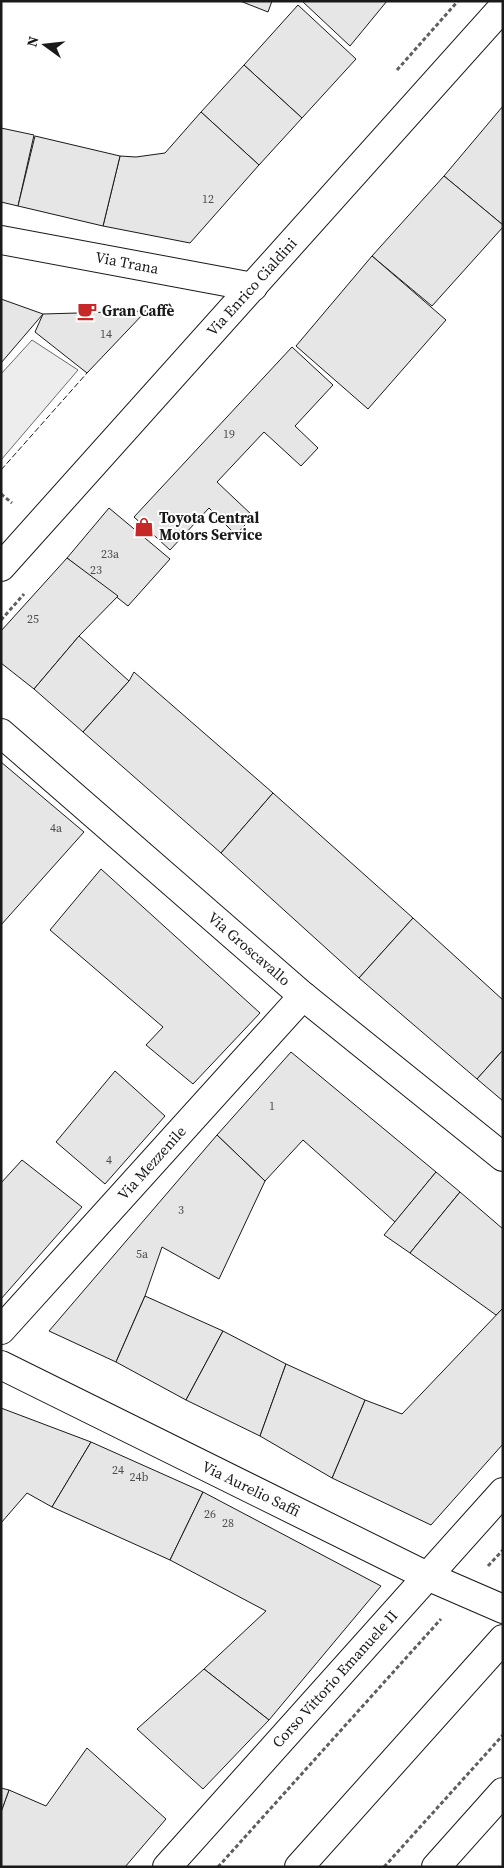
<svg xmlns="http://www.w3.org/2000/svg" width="504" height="1868" viewBox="0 0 504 1868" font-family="'Source Serif 4',serif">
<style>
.built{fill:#ededed;stroke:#6a6a6a}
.building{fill:#e6e6e6;stroke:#1a1a1a}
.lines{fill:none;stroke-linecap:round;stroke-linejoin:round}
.street-casing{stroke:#1a1a1a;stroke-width:30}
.secondary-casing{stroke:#1a1a1a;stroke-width:30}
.primary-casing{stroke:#1a1a1a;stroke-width:30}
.path{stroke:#5f5f5f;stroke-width:3;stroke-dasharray:4 2.5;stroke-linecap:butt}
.street{stroke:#fff;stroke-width:28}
.secondary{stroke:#fff;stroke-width:28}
.primary{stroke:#fff;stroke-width:28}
.fence{stroke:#1a1a1a;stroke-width:1;stroke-dasharray:6 2.5;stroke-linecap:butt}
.labels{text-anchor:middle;stroke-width:4;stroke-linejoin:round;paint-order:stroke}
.number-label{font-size:12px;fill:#4d4d4d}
.street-label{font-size:15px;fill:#1a1a1a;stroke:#fff}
.poi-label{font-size:15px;font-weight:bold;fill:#1a1a1a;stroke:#fff;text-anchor:start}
</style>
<rect width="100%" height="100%" fill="#fff"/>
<polygon class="built" points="32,340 78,370 1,460 1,374"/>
<g class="building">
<polygon points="240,1 272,1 268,12"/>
<polygon points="302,1 387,1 350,46"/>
<polygon points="298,5 356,59 302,118 244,65"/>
<polygon points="244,65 302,118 259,165 201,112"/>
<polygon points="503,106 503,225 444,176"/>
<polygon points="201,112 259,165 190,243 103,226 120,156 136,157 165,153"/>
<polygon points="1,128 34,135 18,206 1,202"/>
<polygon points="35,136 120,156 103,226 18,206"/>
<polygon points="444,176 503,225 503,227 432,306 372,256"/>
<polygon points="372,256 446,320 368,409 296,346"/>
<polygon points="1,299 43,314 1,363"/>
<polygon points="146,311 87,373 35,332 43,314"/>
<polygon points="292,347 333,385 295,426 318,448 301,466 264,432 217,482 253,516 236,535 209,508 170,550 134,517"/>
<polygon points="109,508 170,559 128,606 67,558"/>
<polygon points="67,558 118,596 79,636 34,689 1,663 1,631"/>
<polygon points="79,636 129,681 83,732 34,689"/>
<polygon points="134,672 273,793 221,853 83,732 129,681"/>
<polygon points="1,762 84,832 1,925"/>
<polygon points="273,793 413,918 359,978 221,853"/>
<polygon points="101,869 260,1013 193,1084 146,1045 163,1027 50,930"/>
<polygon points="413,918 503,1000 503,1050 477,1079 359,978"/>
<polygon points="503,1050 503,1101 477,1079"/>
<polygon points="291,1052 436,1172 395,1222 303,1140 265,1181 217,1135"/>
<polygon points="115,1071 165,1116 105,1184 56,1142"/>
<polygon points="217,1135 265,1181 219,1279 162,1247 145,1296 116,1362 49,1331"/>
<polygon points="22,1160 82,1207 1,1299 1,1183"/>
<polygon points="436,1172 460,1192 410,1253 384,1235"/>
<polygon points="460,1192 503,1229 503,1308 496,1315 410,1253"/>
<polygon points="145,1296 223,1331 186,1400 116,1362"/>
<polygon points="503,1308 503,1444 431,1525 332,1478 365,1400 402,1414"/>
<polygon points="223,1331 286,1364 260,1436 186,1400"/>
<polygon points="286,1364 365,1400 332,1478 260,1436"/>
<polygon points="1,1408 91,1442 52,1507 27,1493 1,1523"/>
<polygon points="91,1442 203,1492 170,1560 52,1507"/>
<polygon points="203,1492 381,1586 269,1720 204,1669 266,1611 170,1560"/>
<polygon points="204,1669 269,1720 203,1789 137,1729"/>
<polygon points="87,1748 166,1819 125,1867 1,1867 1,1812 9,1790 46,1806"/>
<polygon points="1,1788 9,1790 1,1812"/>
</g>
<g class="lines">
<defs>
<g id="street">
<polyline points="1,240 253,287"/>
<polyline points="1,733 303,996 503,1157"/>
<polyline points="1,1330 303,996"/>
<polyline points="1,1365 427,1576 503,1609"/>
<polyline points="167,1867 503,1492"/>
<polyline points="436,1867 503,1792"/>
</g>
<polyline id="secondary" points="1,567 503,7"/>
<polyline id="primary" points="299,1867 503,1639"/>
</defs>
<use href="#street" class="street-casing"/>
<use href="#secondary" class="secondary-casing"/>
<use href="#primary" class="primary-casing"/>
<g class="path">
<polyline points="397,70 458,1"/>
<polyline points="1,494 12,503"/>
<polyline points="1,620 24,594"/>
<polyline points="488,1566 503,1550"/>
<polyline points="218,1867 441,1619"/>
<polyline points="384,1867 503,1735"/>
</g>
<use href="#street" class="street"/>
<use href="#secondary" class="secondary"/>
<use href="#primary" class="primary"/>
<polyline class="fence" points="1,470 87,373"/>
</g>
<defs>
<symbol id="cafe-bare" viewBox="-9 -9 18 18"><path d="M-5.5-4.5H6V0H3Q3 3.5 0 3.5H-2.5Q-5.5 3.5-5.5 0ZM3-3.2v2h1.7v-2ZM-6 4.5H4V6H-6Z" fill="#c62828" stroke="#fff" stroke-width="2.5" paint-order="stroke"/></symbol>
<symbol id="shop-bare" viewBox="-9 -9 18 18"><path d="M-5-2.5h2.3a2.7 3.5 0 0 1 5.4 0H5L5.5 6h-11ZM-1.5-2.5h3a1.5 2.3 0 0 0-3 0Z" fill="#c62828" stroke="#fff" stroke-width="2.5" paint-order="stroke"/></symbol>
</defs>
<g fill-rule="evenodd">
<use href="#cafe-bare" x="73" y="297" width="28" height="28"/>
<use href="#shop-bare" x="130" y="513" width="28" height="28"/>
</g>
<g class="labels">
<g class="number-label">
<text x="208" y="203">12</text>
<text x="106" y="338">14</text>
<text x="229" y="438">19</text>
<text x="110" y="558">23a</text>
<text x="96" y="574">23</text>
<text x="33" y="623">25</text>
<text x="56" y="832">4a</text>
<text x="272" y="1110">1</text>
<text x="109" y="1164">4</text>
<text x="181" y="1214">3</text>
<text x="142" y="1258">5a</text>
<text x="118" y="1474">24</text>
<text x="139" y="1481">24b</text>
<text x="210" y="1518">26</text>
<text x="228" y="1527">28</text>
</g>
<g class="street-label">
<text transform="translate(127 263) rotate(11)" y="5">Via Trana</text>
<text transform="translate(252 287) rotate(-48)" y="5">Via Enrico Cialdini</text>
<text transform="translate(249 949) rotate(41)" y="5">Via Groscavallo</text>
<text transform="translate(152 1163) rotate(-48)" y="5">Via Mezzenile</text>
<text transform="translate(251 1489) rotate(26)" y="5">Via Aurelio Saffi</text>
<text transform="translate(335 1679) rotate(-48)" y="5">Corso Vittorio Emanuele II</text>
</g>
<g class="poi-label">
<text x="102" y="316">Gran Caffè</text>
<text x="159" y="523">Toyota Central<tspan x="159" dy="17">Motors Service</tspan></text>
</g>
</g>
<rect width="504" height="1868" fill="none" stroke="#1a1a1a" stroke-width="5"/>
<g transform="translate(45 45) rotate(285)" stroke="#ffffff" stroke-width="4" paint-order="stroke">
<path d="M0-4L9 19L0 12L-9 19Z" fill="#1a1a1a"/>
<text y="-8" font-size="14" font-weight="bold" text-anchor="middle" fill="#1a1a1a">N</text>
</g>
</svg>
